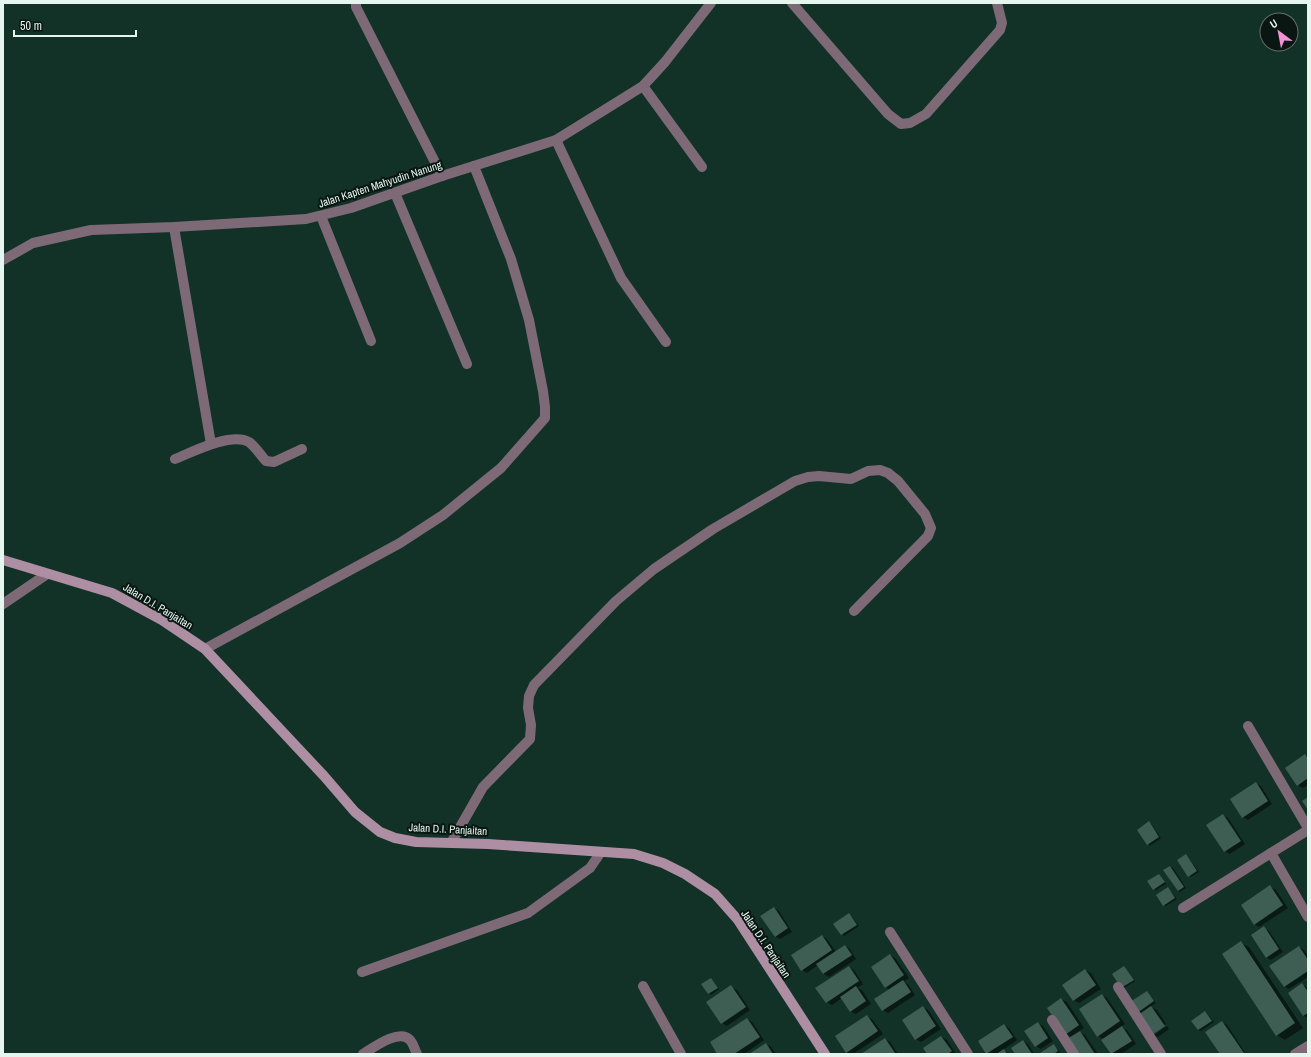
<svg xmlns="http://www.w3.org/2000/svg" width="1311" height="1057" viewBox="0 0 1311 1057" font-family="'Archivo Narrow',sans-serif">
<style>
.shadow{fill:#0007}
.building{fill:#3e5e53}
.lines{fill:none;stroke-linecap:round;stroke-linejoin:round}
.minor{stroke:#7e6a77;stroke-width:10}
.tertiary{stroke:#7e6a77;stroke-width:10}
.secondary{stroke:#ae8ea3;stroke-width:10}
.labels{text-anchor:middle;stroke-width:4;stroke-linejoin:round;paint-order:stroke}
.street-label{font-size:11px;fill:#e5f6ef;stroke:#091611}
</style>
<rect width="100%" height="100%" fill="#123127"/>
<g class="shadow">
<polygon points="1305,755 1308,757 1308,785 1303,788 1297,785"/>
<polygon points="1256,783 1261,786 1272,804 1248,820 1243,817"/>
<polygon points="1223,815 1228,818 1245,844 1230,854 1225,851"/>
<polygon points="1149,823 1151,824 1161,838 1150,846 1148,844"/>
<polygon points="1186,855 1199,872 1191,877 1189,876"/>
<polygon points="1170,867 1173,868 1186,888 1180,892 1178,891"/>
<polygon points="1159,875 1166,884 1156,890 1154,889"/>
<polygon points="1271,887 1276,890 1288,908 1259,927 1254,924"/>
<polygon points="1168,888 1177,899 1166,906 1164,905"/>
<polygon points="774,908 779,911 792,932 780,939 775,936"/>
<polygon points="849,914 859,926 844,936 835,924"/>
<polygon points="1264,928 1269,931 1283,952 1271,960 1266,957"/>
<polygon points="822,936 827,939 836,952 845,946 850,949 856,959 829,977 824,974 818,965 807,973 802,970"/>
<polygon points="1241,943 1249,947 1303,1028 1285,1040 1277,1035"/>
<polygon points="1299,947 1304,950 1308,956 1308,977 1289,989 1284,986"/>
<polygon points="890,955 895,958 909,978 903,982 908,984 915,995 888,1013 883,1010 876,999 890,990 885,987"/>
<polygon points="849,967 854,970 863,984 857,988 862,990 871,1004 856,1014 851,1012 842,998 832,1005 826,1002"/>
<polygon points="1124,967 1135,981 1124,988 1122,987"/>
<polygon points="1085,970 1091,973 1101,989 1079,1003 1074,1000"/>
<polygon points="711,979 719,989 711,995 703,985"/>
<polygon points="1302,985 1308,988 1308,1018 1304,1016 1289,993"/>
<polygon points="731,987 737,990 750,1010 727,1026 722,1023"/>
<polygon points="1147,992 1156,1003 1150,1007 1157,1010 1166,1024 1153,1033 1138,1012"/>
<polygon points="1102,995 1107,998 1125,1024 1121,1027 1127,1030 1136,1044 1121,1054 1112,1054 1102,1040 1103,1039 1098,1036"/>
<polygon points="1061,999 1067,1002 1084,1028 1079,1031 1085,1035 1098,1054 1079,1054 1071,1037 1066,1034"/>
<polygon points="923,1007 928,1010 941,1029 921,1042 916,1039"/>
<polygon points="1206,1012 1214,1022 1201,1031 1198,1030"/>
<polygon points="867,1016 872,1019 883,1034 853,1054 850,1054 846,1052"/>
<polygon points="747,1019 752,1022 764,1040 744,1054 719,1054"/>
<polygon points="1222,1022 1227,1025 1246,1054 1221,1054"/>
<polygon points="1038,1023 1043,1026 1053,1041 1041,1049 1036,1046"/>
<polygon points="1004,1025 1009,1028 1017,1040 1003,1050 1010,1054 988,1054 979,1042"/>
<polygon points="1167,1026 1169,1029 1158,1037 1154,1035"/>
<polygon points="942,1037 947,1040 956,1054 928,1054"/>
<polygon points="885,1039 890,1042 898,1054 863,1054"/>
<polygon points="1023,1041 1028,1044 1034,1054 1016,1054"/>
<polygon points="766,1044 771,1047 776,1054 751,1054"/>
<polygon points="1054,1045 1060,1052 1058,1054 1042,1054"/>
</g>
<g class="building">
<polygon points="1305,754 1308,759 1308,778 1297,786 1285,768"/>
<polygon points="1256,782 1268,801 1242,818 1230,799"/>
<polygon points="1308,797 1308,810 1302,801"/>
<polygon points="1223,814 1241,841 1224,852 1206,825"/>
<polygon points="1149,821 1159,837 1147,845 1137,830"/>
<polygon points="1186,854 1197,871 1188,877 1177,860"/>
<polygon points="1170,866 1184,887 1178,891 1163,870"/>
<polygon points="1159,874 1165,882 1153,890 1147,881"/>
<polygon points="1270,885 1283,905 1254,925 1241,905"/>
<polygon points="1168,887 1175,898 1163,906 1156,895"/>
<polygon points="774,907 788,928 775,937 760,916"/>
<polygon points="849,913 857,925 841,935 833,924"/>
<polygon points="1264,926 1279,949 1266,958 1251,935"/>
<polygon points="822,935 832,950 801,971 791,955"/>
<polygon points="1241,941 1295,1023 1276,1036 1222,954"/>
<polygon points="845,945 852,955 823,974 816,964"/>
<polygon points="1299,946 1308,960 1308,971 1284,987 1269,966"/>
<polygon points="890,954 904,975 885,988 871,967"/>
<polygon points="849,966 859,981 826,1003 815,988"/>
<polygon points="1124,966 1134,980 1121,988 1112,974"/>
<polygon points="1085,969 1096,985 1073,1001 1062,985"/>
<polygon points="711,978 718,988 708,994 701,984"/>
<polygon points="903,980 911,992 882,1011 874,999"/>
<polygon points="1302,983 1308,992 1308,1013 1303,1016 1288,993"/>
<polygon points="731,985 746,1007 721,1024 706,1002"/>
<polygon points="856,986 866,1001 850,1012 840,997"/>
<polygon points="1147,991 1154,1001 1137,1013 1130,1002"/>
<polygon points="1102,994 1120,1021 1097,1037 1079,1009"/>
<polygon points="1061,998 1079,1025 1065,1035 1047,1008"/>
<polygon points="923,1006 936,1026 915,1040 902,1020"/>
<polygon points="1151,1006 1165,1026 1152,1035 1138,1015"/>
<polygon points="1205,1011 1212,1021 1198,1030 1191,1021"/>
<polygon points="867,1015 878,1031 846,1053 835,1036"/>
<polygon points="747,1018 760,1037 734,1054 717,1054 710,1042"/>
<polygon points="1222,1021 1244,1053 1243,1054 1220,1054 1205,1032"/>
<polygon points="1038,1022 1048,1038 1035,1047 1024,1031"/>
<polygon points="1004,1024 1013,1037 986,1054 978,1041"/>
<polygon points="1122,1026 1132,1041 1111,1054 1101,1040"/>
<polygon points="1080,1031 1095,1054 1078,1054 1067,1039"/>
<polygon points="941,1036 952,1051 948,1054 927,1054 923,1048"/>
<polygon points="885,1038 895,1053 861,1054"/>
<polygon points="1023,1040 1032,1054 1015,1054 1011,1048"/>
<polygon points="766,1043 773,1054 749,1054"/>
<polygon points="1054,1044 1058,1051 1054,1054 1041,1054 1040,1053"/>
<polygon points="1004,1049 1007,1054 996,1054"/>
</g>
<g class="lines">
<g class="minor">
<polyline points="356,3 356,7 442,176"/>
<polyline points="792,3 888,114 901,124 910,123 926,114 1000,30 1002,23 997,3"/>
<polyline points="643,86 702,167"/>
<polyline points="556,140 621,278 666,342"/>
<polyline points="395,193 467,364"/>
<polyline points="321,216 371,341"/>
<polyline points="174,227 211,444"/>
<path d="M175,459C192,452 231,432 249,442C255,446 261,456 266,461L274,462L302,449"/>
<polyline points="3,604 47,574"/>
<polyline points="205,649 400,543 443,515 501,468 545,418 545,407 543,391 529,320 511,259 474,166"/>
<polyline points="1248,726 1308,828"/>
<polyline points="451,843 483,787 530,739 531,725 528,708 529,696 534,685 616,601 654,569 713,529 795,481 808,477 819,476 851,479 868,471 880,470 888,473 898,481 925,514 931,528 928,536 854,611"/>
<polyline points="1271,853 1308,917"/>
<polyline points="1183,908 1308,830"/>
<polyline points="890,932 968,1054"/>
<polyline points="362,972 528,913 590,868 601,852"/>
<polyline points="643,986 681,1054"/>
<polyline points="1118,987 1161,1054"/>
<polyline points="1052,1020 1074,1054"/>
<path d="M363,1054C373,1048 399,1028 410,1040C413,1043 415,1050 417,1054"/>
<polyline points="1295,1054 1308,1046"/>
</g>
<polyline class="tertiary" points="3,260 33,243 91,230 174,227 306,219 351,208 442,176 556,140 643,86 665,62 711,3"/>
<polyline class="secondary" points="3,560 112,593 162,620 205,649 324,776 355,812 380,832 395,838 416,842 488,844 634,854 663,863 685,874 715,894 738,920 825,1054"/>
</g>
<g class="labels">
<g class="street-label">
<text transform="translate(380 184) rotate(-18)" y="4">Jalan Kapten Mahyudin Nanung</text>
<text transform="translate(158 606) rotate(31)" y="4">Jalan D.I. Panjaitan</text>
<text transform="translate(448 829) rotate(3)" y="4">Jalan D.I. Panjaitan</text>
<text transform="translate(766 944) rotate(56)" y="4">Jalan D.I. Panjaitan</text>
</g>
</g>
<rect width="1311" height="1057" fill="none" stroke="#e5f6ef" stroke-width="8"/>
<g transform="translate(1279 32) rotate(328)"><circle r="19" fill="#091611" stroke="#61706a"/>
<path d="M0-3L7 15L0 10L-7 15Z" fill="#f391d6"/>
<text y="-6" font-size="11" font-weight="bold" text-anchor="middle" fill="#e5f6ef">U</text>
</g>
<path d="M14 30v6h122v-6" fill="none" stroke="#e5f6ef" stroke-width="2"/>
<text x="20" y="30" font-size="12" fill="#e5f6ef" stroke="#091611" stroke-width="3" paint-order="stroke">50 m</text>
</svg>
